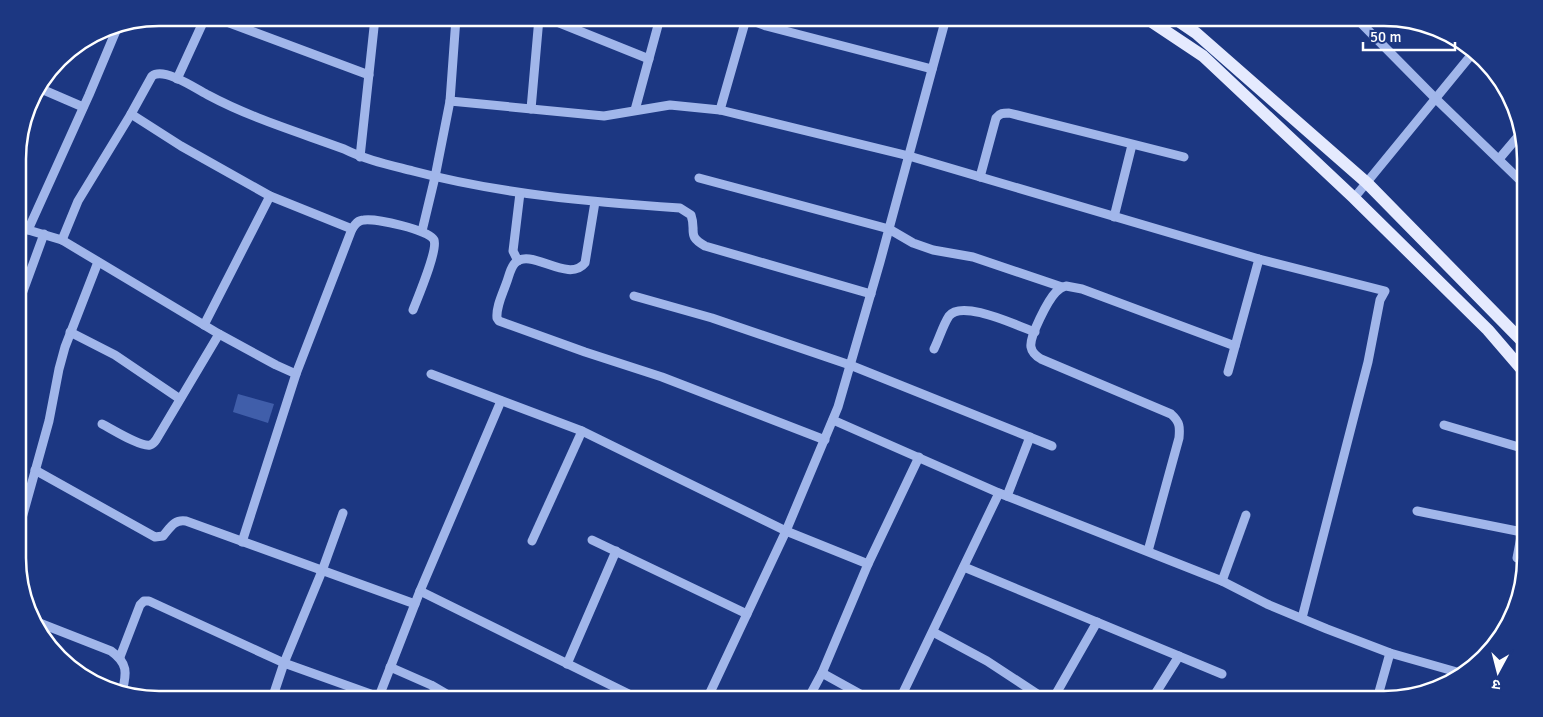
<svg xmlns="http://www.w3.org/2000/svg" width="1543" height="717" viewBox="0 0 1543 717" font-family="Signika,'Noto Sans Devanagari',sans-serif">
<style>
.building{fill:#405eaa}
.lines{fill:none;stroke-linecap:round;stroke-linejoin:round}
.minor{stroke:#a1b6ea;stroke-width:9}
.major{stroke:#e5eafe;stroke-width:12}
.rim{fill:none;stroke:#fff;stroke-width:2.5}
</style>
<rect width="100%" height="100%" fill="#1c3782"/>
<polygon class="building" points="238,394 274,404 268,423 233,412"/>
<g class="lines">
<g class="minor">
<polyline points="216,18 369,75"/>
<polyline points="547,18 649,59"/>
<polyline points="745,18 766,26 932,69"/>
<polyline points="1356,18 1435,98 1524,184"/>
<polyline points="177,79 205,18"/>
<polyline points="39,88 83,107"/>
<polyline points="450,101 604,116 670,105 720,110 909,156 1259,259 1385,291 1380,300 1368,362 1302,618"/>
<polyline points="531,109 539,18"/>
<polyline points="635,110 660,18"/>
<polyline points="720,110 746,19"/>
<polyline points="131,114 181,146 270,196 352,229"/>
<polyline points="360,157 375,18"/>
<polyline points="1499,159 1521,133"/>
<path d="M980,177L996,118C1000,113 1003,113 1009,113L1184,157"/>
<polyline points="699,178 889,229 913,243 933,250 973,257 1062,287"/>
<polyline points="1354,198 1472,54"/>
<path d="M595,202L585,263C568,284 531,247 515,263C510,268 509,277 506,284C502,295 496,307 497,318L499,321L585,352L662,377L825,440"/>
<polyline points="1114,217 1132,145"/>
<polyline points="18,227 62,240 219,334 276,365 296,374"/>
<polyline points="28,230 89,95 118,26"/>
<polyline points="422,231 435,177 450,101 456,18"/>
<path d="M62,240L78,201L131,114L152,76C164,67 195,88 208,95C251,118 298,132 344,149C366,160 390,165 413,171C500,194 590,202 680,208L691,215C697,232 686,235 705,246L871,294"/>
<polyline points="518,261 513,251 520,193"/>
<polyline points="634,296 712,318 850,365 1052,446"/>
<polyline points="18,305 44,234"/>
<polyline points="204,325 270,196"/>
<polyline points="70,332 115,355 180,399"/>
<path d="M934,349C939,339 943,325 949,316C962,299 1017,326 1035,332"/>
<polyline points="1228,372 1259,259"/>
<polyline points="431,374 582,431 786,531 868,564 822,673"/>
<polyline points="833,420 999,493 1222,581 1267,604 1327,629 1390,653 1464,674"/>
<path d="M102,424C112,429 140,447 150,445C153,444 154,443 156,440L219,334"/>
<polyline points="1444,425 1525,449"/>
<path d="M35,470L155,537L163,536C170,528 174,519 186,521L415,604"/>
<polyline points="1007,496 1030,437"/>
<polyline points="1417,511 1522,532"/>
<polyline points="19,529 49,421 59,369 65,347 98,262"/>
<polyline points="592,540 747,614"/>
<polyline points="532,541 582,431"/>
<path d="M242,542L296,374L352,229C355,224 358,220 364,220C375,218 430,230 434,240C438,250 418,297 413,310"/>
<path d="M1148,551L1179,438C1180,427 1180,422 1171,414L1041,359C1036,356 1032,353 1031,347C1029,337 1048,300 1056,292C1059,289 1062,287 1066,286L1082,289L1235,346"/>
<polyline points="1517,558 1525,515"/>
<polyline points="868,564 919,457"/>
<polyline points="964,567 1222,674"/>
<polyline points="1222,581 1246,515"/>
<polyline points="420,591 639,699"/>
<path d="M37,622L111,651C128,663 127,673 122,692"/>
<polyline points="933,632 987,661 1045,699"/>
<polyline points="120,657 140,605 144,601 149,601 284,663 379,697"/>
<polyline points="567,664 616,551"/>
<polyline points="390,667 431,685 455,699"/>
<polyline points="710,693 727,699"/>
<polyline points="272,699 284,663 322,571 343,513"/>
<polyline points="378,699 420,591 501,401"/>
<polyline points="707,699 786,531 838,407 880,262 946,18"/>
<polyline points="808,699 822,673 869,699"/>
<polyline points="900,699 999,493"/>
<polyline points="1053,699 1097,622"/>
<polyline points="1152,699 1179,656"/>
<polyline points="1377,699 1390,653"/>
</g>
<g class="major">
<polyline points="1146,18 1203,56 1354,198 1488,330 1525,373"/>
<polyline points="1174,18 1196,33 1367,183 1525,344"/>
</g>
</g>
<path d="M0 0H1543V717H0ZM159 26H1384A133 133 0 0 1 1517 159V558A133 133 0 0 1 1384 691H159A133 133 0 0 1 26 558V159A133 133 0 0 1 159 26Z" fill="#1c3782" fill-rule="evenodd"/>
<path class="rim" d="M159 26H1384A133 133 0 0 1 1517 159V558A133 133 0 0 1 1384 691H159A133 133 0 0 1 26 558V159A133 133 0 0 1 159 26Z"/>
<g transform="translate(1498 672) rotate(187)" stroke="#1c3782" stroke-width="4" paint-order="stroke">
<path d="M0-4L9 19L0 12L-9 19Z" fill="#ffffff"/>
<text y="-8" font-size="14" font-weight="bold" text-anchor="middle" fill="#ffffff">उ</text>
</g>
<path d="M1363 42v8h92v-8" fill="none" stroke="#ffffff" stroke-width="2.5"/>
<text x="1370" y="42" font-size="15" fill="#ffffff" stroke="#1c3782" stroke-width="4" paint-order="stroke">50 m</text>
</svg>
